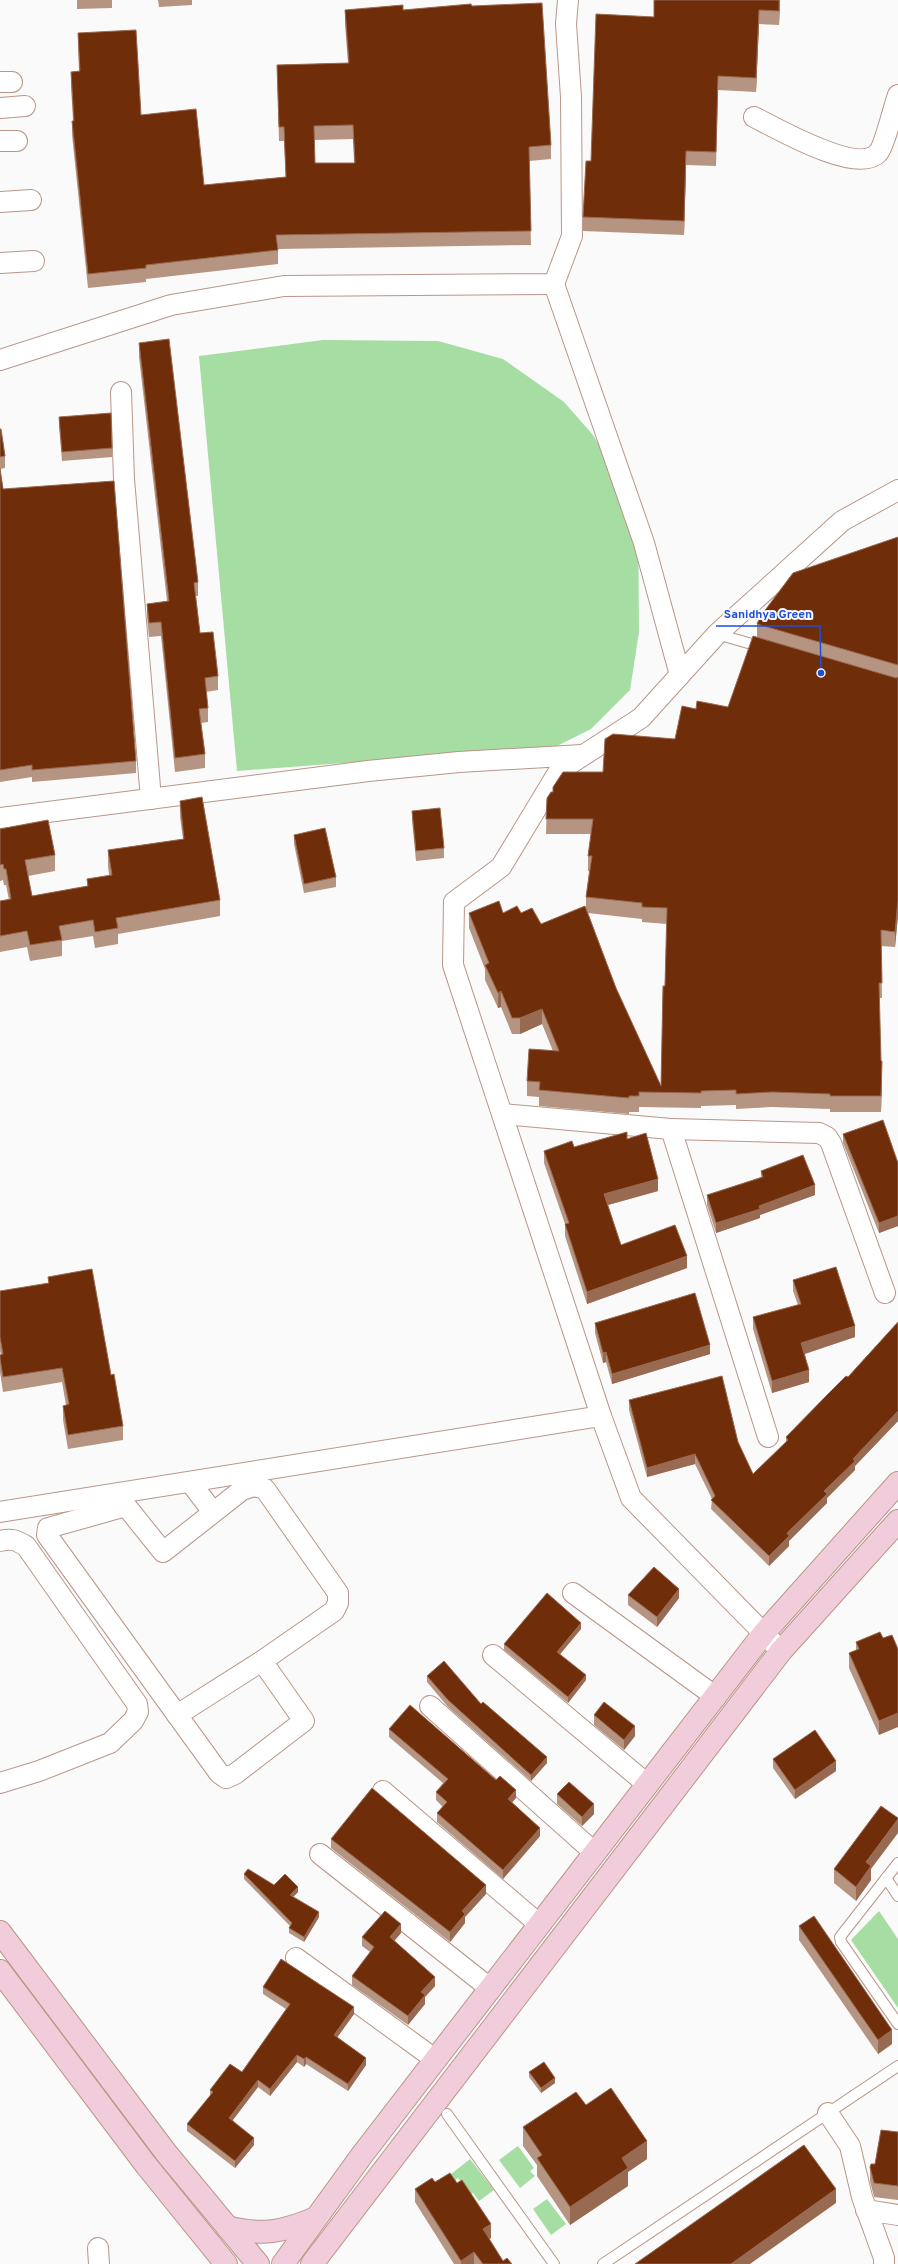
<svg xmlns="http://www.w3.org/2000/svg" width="898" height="2264" viewBox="0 0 898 2264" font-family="Overpass,sans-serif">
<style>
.green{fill:#a6dda3}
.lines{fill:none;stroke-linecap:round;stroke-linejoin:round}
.lane-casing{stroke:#b99688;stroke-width:12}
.street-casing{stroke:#b99688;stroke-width:22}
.secondary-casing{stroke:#b99688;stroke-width:24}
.lane{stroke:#fff;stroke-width:10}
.street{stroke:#fff;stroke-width:20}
.secondary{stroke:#f1ccda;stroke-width:22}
.wall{fill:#b59482;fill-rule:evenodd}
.shaded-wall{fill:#996a52}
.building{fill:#702d0a;stroke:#996a52;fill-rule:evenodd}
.leader{fill:none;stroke:#1d4ed8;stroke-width:1.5}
.callout-dot{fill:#1d4ed8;stroke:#fafafa;stroke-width:1.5}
.callout-label{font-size:12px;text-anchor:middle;font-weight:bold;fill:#1d4ed8;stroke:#fafafa;stroke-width:4;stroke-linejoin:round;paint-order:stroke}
</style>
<rect width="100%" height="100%" fill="#fafafa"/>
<g class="green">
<polygon points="323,340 438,341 503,359 564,402 593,435 638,510 639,632 630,690 591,729 555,747 237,771 199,356"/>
<polygon points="879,1911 898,1939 898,2008 851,1940"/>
<polygon points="518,2146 534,2168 530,2171 535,2176 520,2188 499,2160"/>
<polygon points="470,2159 494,2190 479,2201 473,2193 471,2194 458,2178 454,2181 450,2175"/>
<polygon points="547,2199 566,2224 551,2235 533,2209"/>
</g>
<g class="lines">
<defs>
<g id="lane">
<polyline points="717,634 762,647"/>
<polyline points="898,1863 840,1937 841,1942 898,2024"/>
<polyline points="886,1878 898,1896"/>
<polyline points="447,2114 554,2264"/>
<polyline points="603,2264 898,2066"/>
</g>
<g id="street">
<polyline points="0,82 12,82"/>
<polyline points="0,108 25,106"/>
<path d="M754,117C776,128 857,175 878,153C884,147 894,106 898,95"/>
<polyline points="0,141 17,141"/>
<polyline points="0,202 31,200"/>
<polyline points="0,263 34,261"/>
<polyline points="554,284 644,543 680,675"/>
<polyline points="0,360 171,305 284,286 554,284 572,236 571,97 566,24 568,0"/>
<polyline points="121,392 124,479 151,799"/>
<polyline points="0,818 368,771 459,762 582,755"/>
<polyline points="503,1114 671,1129 768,1437"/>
<polyline points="671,1129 819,1133 827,1137 831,1143 885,1293"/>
<polyline points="190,1482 213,1512"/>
<polygon points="254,1486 265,1489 338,1593 338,1603 334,1611 262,1661 304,1721 235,1774 226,1778 219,1773 47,1535 48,1528 126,1506 163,1552 242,1490"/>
<polyline points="0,1512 601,1416"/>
<path d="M0,1541C11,1538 16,1540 26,1546L137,1704L138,1712L133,1721L110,1743L39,1771L0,1783"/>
<polyline points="573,1593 716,1697"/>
<polyline points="781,1651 631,1498 601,1416 453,965 454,902 501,867 559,771 641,718 717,634 842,521 898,490"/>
<polyline points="493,1655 648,1785"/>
<polyline points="430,1706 595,1853"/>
<polyline points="177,1715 262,1661"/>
<polyline points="383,1791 540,1925"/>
<polyline points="320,1854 491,1989"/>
<polyline points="296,1958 436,2060"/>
<polyline points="828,2113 850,2146 862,2197 884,2258 884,2264"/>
<polyline points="866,2210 898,2215"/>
<polyline points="98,2248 99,2264"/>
</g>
<g id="secondary">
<polyline points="0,1932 167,2154 258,2264"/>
<polyline points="0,1971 146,2165 226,2264"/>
<path d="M227,2227C262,2236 283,2232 316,2218"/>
<polyline points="283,2264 362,2155 764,1633 898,1483"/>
<polyline points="312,2264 781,1651 898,1521"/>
</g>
</defs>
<use href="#lane" class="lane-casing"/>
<use href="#street" class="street-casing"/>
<use href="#secondary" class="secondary-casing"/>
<use href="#lane" class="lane"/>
<use href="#street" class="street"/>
<use href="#secondary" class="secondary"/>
</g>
<g class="wall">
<polygon points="77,0 112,0 112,8 77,9"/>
<polygon points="158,0 192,0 192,5 159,7"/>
<polygon points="780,0 779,25 759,24 756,92 718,90 716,166 686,165 684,235 583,231 583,217 591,161 654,17"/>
<path d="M472,6L551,145V159L529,161L531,245L278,249V264L146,279V282L88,288L72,135V121H73L71,86V72L79,71L78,47V33L141,115L204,185L286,177L284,141H279L277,65L348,63L345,24V10H403ZM353,139L354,163H315L314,140Z"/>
<polygon points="139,343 198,582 198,596 196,596 200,633 218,676 218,690 206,692 208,708 208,722 201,723 205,754 205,768 175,772 161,636 149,637 147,617 147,604 167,601 139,357"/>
<polygon points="59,417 112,448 112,457 62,461 59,426"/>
<polygon points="0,429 5,456 5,468 0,469 3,489 136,761 136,773 32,782 32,777 0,782"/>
<path d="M898,537V915L895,947L881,946L882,998H879L881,1061L882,1076L881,1112H830V1109L772,1107L736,1109V1105L701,1106V1108L639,1107V1112H629V1114L539,1106V1097L527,1096V1081L553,1051L542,1024L520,1034H512L501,1007L498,1008L485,980V969L469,928V913H521L541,924L586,908V897L589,871H588V856L591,834H546L547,798L553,792L603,772L675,739L696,709L728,707L757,637V624ZM588,913L642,919V922L667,924L661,1086L616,988Z"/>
<polygon points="180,801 220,900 220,916 118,934 118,944 95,948 93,936 62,941 62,956 30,961 27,947 0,952 0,901 9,900 6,885 4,885 3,880 0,881 0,829 55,855 55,871 28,876 32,896 87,886 87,879 109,875 108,866 108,850 183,839 180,817"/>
<polygon points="412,811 444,848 444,858 416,861 412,820"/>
<polygon points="294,835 336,877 336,887 304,893 294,844"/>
<polygon points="843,1134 898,1163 898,1226 879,1233 843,1143"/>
<polygon points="627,1139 658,1191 608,1205 621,1245 687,1268 587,1304 565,1236 565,1224 544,1163 544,1151 574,1147"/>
<polygon points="761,1171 815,1195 760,1215 760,1218 716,1233 707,1205 707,1195 761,1177"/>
<polygon points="48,1277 111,1375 123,1426 123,1440 68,1449 63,1420 63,1406 66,1405 62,1382 3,1392 0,1372 0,1355 1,1355 0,1351 0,1291 48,1284"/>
<polygon points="793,1280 855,1337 805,1354 809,1382 772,1393 753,1329 753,1317 798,1305 793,1291"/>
<polygon points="898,1322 898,1421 855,1466 855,1470 827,1498 827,1503 789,1541 789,1546 769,1566 711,1509 712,1499 695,1464 647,1477 629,1410 629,1400 738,1442 753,1474 786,1442 786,1437 848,1377"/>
<polygon points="595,1323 710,1354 612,1384 606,1362 603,1363 595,1333"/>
<polygon points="628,1595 679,1598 657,1627 628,1605"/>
<polygon points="581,1629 559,1654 586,1680 568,1703 504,1650 504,1644"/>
<polygon points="880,1632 879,1735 849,1668 849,1653 856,1650 856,1642"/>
<polygon points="427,1676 481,1704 547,1763 531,1781 448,1707 427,1682"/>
<polygon points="594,1715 635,1736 624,1750 594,1725"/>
<polygon points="389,1729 516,1798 512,1802 540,1836 503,1879 437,1822 437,1813 443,1807 436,1800 436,1792 443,1783 389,1737"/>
<polygon points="773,1759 836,1771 795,1799 773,1768"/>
<polygon points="557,1794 594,1814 582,1826 557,1804"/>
<polygon points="331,1839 486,1894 465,1917 465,1923 450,1942 331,1848"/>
<polygon points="834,1869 871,1869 871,1880 856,1901 834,1883"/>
<polygon points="244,1874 274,1885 298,1892 293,1897 319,1917 304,1942 289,1933 289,1928 290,1926 244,1879"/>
<polygon points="799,1926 892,2044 878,2054 799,1940"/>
<polygon points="401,1933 394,1941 435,1986 425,1997 425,2004 408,2025 352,1985 352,1976 370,1952 362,1946 362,1937"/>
<polygon points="263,1987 354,2014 337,2037 366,2065 348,2091 306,2064 304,2067 297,2062 270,2096 258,2087 233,2120 254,2145 235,2168 187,2131 187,2124 210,2096 210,2090 242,2072 286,2009 263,1994"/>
<polygon points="529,2072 555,2083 541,2093 529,2077"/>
<polygon points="586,2105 647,2159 628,2172 628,2186 570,2225 537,2176 537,2165 523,2146 523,2127"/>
<polygon points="898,2132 898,2200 874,2197 870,2181 870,2167 875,2164"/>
<polygon points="435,2182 491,2238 489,2239 503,2261 512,2264 454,2264 415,2202 415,2189"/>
</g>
<g class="shaded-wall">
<polygon points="779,0 780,0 779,25"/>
<polygon points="759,10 759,24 756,92 756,78"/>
<polygon points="686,151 686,165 684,235 684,221"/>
<polygon points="898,900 898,915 895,947 895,932"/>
<polygon points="501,991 501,1007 498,1008 498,993"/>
<polygon points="542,1009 542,1024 520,1034 520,1018"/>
<polygon points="882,1061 882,1076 881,1112 881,1096"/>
<polygon points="658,1179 658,1191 604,1206 604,1194"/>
<polygon points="815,1185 815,1195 760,1215 760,1218 716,1233 716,1223 759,1206"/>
<polygon points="898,1216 898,1226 879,1233 879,1223"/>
<polygon points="687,1256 687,1268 587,1304 587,1292"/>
<polygon points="855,1326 855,1337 801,1355 801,1343"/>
<polygon points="710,1345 710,1354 612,1384 612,1374"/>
<polygon points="606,1352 606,1362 603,1363 603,1353"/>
<polygon points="809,1370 809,1382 772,1393 772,1381"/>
<polygon points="898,1411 898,1421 855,1466 855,1470 827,1498 827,1503 789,1541 789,1546 769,1566 769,1556 787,1533 853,1459"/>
<polygon points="695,1454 695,1464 647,1477 647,1468"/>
<polygon points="679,1589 679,1598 657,1627 657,1617"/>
<polygon points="581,1623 581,1629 557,1658 557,1652"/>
<polygon points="586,1675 586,1680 568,1703 568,1697"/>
<polygon points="898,1713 898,1727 879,1735 879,1721"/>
<polygon points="635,1726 635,1736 624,1750 624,1740"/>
<polygon points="547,1757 547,1763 531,1781 531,1775"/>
<polygon points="836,1761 836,1771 795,1799 795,1790"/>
<polygon points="516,1790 516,1798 508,1807 508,1799"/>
<polygon points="594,1804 594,1814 582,1826 582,1817"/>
<polygon points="898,1819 898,1833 871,1869 871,1880 856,1901 856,1887 866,1862"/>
<polygon points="540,1828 540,1836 503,1879 503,1870"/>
<polygon points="486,1885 486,1894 465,1917 465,1923 450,1942 450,1932 462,1911"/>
<polygon points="298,1887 298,1892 290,1900 290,1895"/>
<polygon points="319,1912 319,1917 304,1942 304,1937"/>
<polygon points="401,1924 401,1933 390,1946 390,1937"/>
<polygon points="435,1977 435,1986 425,1997 425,2004 408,2025 408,2016 421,1992"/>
<polygon points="354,2007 354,2014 334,2042 334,2035"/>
<polygon points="892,2030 892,2044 878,2054 878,2040"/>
<polygon points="297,2055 297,2062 270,2096 270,2089"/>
<polygon points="306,2057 306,2064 304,2067 304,2059"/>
<polygon points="366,2058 366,2065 348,2091 348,2084"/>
<polygon points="555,2078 555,2083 541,2093 541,2088"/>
<polygon points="258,2080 258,2087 229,2125 229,2118"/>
<polygon points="254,2138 254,2145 235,2168 235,2161"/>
<polygon points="647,2141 647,2159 628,2172 628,2186 570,2225 570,2207 622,2158"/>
<polygon points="836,2189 836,2203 750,2264 731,2264"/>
<polygon points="491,2224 491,2238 483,2243 483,2229"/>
<polygon points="474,2252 474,2264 461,2264 461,2261"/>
</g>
<g class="building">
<polygon points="654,0 779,0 779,11 759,10 756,78 718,76 716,152 686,151 684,221 583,217 586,161 591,161 596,14 654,17"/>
<path d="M542,3L551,145L529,147L531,231L276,235L278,250L146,265V268L88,274L72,121H74L71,72L80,71L78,33L136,30L141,115L196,109L204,185L286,177L284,127H279L277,65L349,63L345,10L403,5V10L471,4L472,6ZM353,125L355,163H315L314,126Z"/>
<polygon points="169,339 198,582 194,583 200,633 213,632 218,676 205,678 208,708 199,709 205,754 175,758 161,622 149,623 147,604 169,601 139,343"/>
<polygon points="111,413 112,448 62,452 59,417"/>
<polygon points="0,429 1,429 5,456 0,457"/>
<polygon points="0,468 3,489 114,481 136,761 32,770 32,765 0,770"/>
<polygon points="898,537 898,665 757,624 760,617 793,573"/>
<polygon points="753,636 896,678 898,677 898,900 895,932 881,930 882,983 879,983 881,1061 882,1061 881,1096 830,1096 830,1094 772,1092 736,1094 736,1090 701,1091 701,1093 639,1092 639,1096 629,1096 629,1098 539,1090 540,1082 527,1081 529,1049 559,1051 542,1009 520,1018 512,1018 501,991 498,993 485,965 489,963 469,913 499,901 503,913 517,906 521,913 532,908 541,924 585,906 616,988 661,1086 663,986 665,986 667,908 642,907 642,903 586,897 592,856 588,856 593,819 546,819 547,798 551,792 553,792 553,787 563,772 603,772 605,739 613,734 675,739 682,706 696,709 697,701 728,707"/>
<polygon points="202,797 220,900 116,918 118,928 95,932 93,920 59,926 62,940 30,945 27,931 0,936 0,901 11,899 6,869 4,869 3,864 0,865 0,829 48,820 55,855 25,860 32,896 88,886 87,879 112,875 108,850 184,839 180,801"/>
<polygon points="440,808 444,848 416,851 412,811"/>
<polygon points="325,828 336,877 304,884 294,835"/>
<polygon points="883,1120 898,1163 898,1216 879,1223 843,1134"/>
<polygon points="627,1132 627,1139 646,1133 658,1179 604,1194 621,1245 675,1225 687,1256 587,1292 565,1224 569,1223 544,1151 572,1141 574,1147"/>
<polygon points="803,1155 815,1185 759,1206 760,1209 716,1223 707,1195 763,1177 761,1171"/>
<polygon points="836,1267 855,1326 801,1343 809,1370 772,1381 753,1317 801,1304 793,1280"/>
<polygon points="92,1269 111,1375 114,1374 123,1426 68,1435 63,1406 69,1404 62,1368 3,1377 0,1358 0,1355 3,1354 0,1337 0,1291 49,1283 48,1277"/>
<polygon points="695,1293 710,1345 612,1374 606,1352 603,1353 595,1323"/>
<polygon points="898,1322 898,1411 853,1459 855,1461 824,1491 827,1494 787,1533 789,1536 769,1556 711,1500 715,1496 695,1454 647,1468 629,1400 722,1376 738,1442 753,1474 788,1440 786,1437 828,1394 846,1376 848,1377"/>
<polygon points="654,1567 679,1589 657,1617 628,1595"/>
<polygon points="547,1593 581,1623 557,1652 586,1675 568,1697 504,1644"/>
<polygon points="880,1632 883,1638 892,1635 898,1649 898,1713 879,1721 849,1653 859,1649 856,1642"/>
<polygon points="444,1661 481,1704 483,1702 547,1757 531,1775 448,1700 427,1676"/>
<polygon points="604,1702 635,1726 624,1740 594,1715"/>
<polygon points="410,1705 496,1780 500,1776 516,1790 508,1799 540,1828 503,1870 437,1813 447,1802 436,1792 448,1779 389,1729"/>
<polygon points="815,1730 836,1761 795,1790 773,1759"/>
<polygon points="569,1782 594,1804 582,1817 557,1794"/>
<polygon points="372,1788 486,1885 462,1911 465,1914 450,1932 331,1839"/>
<polygon points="881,1806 898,1818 898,1819 866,1862 871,1866 856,1887 834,1869"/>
<polygon points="248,1869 274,1885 285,1874 298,1887 290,1895 319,1912 304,1937 289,1928 292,1923 244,1874"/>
<polygon points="385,1911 401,1924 390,1937 435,1977 421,1992 425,1995 408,2016 352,1976 374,1947 362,1937"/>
<polygon points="814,1916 892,2030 878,2040 799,1926"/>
<polygon points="281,1959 354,2007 334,2035 366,2058 348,2084 306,2057 304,2059 297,2055 270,2089 258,2080 229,2118 254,2138 235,2161 187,2124 213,2092 210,2090 230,2064 242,2072 290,2004 263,1987"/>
<polygon points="544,2062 555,2078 541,2088 529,2072"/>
<polygon points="611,2088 647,2141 622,2158 628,2168 570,2207 537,2158 542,2155 523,2127 576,2092 586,2105"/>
<polygon points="881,2130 898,2132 898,2186 874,2183 870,2167 871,2164 875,2164"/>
<polygon points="804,2145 836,2189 731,2264 635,2264"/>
<polygon points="450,2173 457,2183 462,2180 491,2224 483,2229 503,2261 507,2258 512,2264 483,2264 474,2252 461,2261 415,2189 432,2178 435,2182"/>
</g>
<path class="leader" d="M821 673L820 626H716"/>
<circle class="callout-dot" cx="821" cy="673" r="4"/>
<g class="callout-label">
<text x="768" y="618">Sanidhya Green</text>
</g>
</svg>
